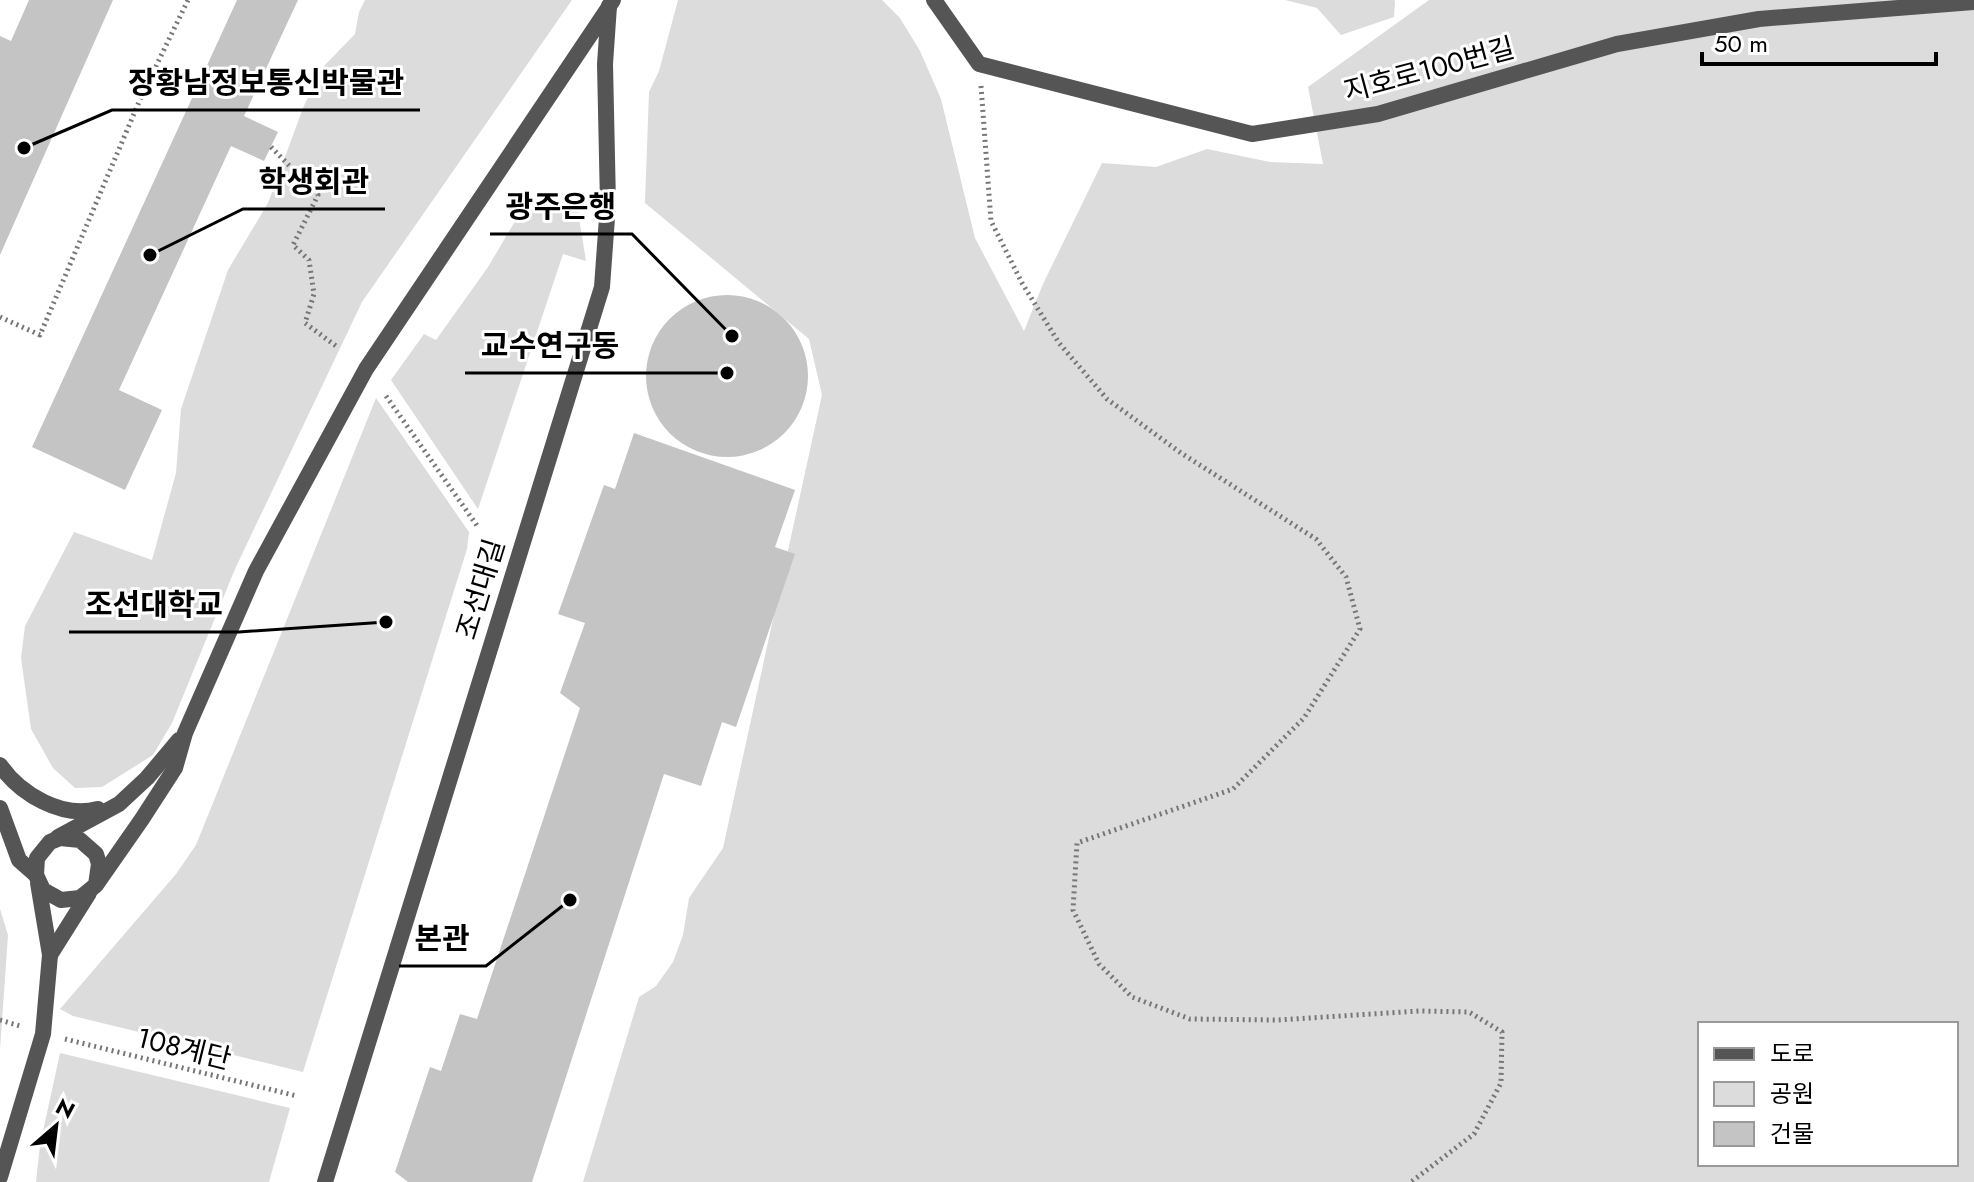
<svg xmlns="http://www.w3.org/2000/svg" width="1974" height="1182" viewBox="0 0 1974 1182" font-family="Jost,'Noto Sans KR',sans-serif">
<style>
.green{fill:#dcdcdc;fill-rule:evenodd}
.building{fill:#c4c4c4}
.lines{fill:none;stroke-linecap:round;stroke-linejoin:round}
.path{stroke:#777;stroke-width:5;stroke-dasharray:2 4;stroke-linecap:butt}
.service{stroke:#555;stroke-width:16}
.minor{stroke:#555;stroke-width:16}
.labels{text-anchor:middle;stroke-width:6;stroke-linejoin:round;paint-order:stroke}
.street-label{font-size:28px;fill:#000;stroke:#fff}
.leader{fill:none;stroke:#000;stroke-width:3}
.callout-dot{fill:#000;stroke:#fff;stroke-width:3}
.callout-label{font-size:30px;text-anchor:middle;font-weight:bold;fill:#000;stroke:#fff;stroke-width:6;stroke-linejoin:round;paint-order:stroke}
</style>
<rect width="100%" height="100%" fill="#fff"/>
<g class="green">
<polygon points="365,0 572,0 362,302 235,569 172,723 153,755 102,787 75,788 53,768 31,729 21,658 25,626 74,532 152,560 176,473 181,409 228,270 268,203 303,108 321,69 355,34 359,12"/>
<path d="M678,0H882L900,18L920,51L941,99L975,238L1024,331L1043,284L1102,163L1156,167L1207,149L1270,162L1323,164L1308,87L1429,0H1974V1182H583L639,997L656,986L673,962L683,935L689,898L723,848L822,395L809,339L645,203L649,92L659,71ZM1700,1024H1956V1164H1700Z"/>
<polygon points="1285,0 1394,0 1395,1 1394,17 1341,35 1317,8"/>
<polygon points="554,197 578,212 586,261 563,254 478,509 391,380 424,334 436,340 488,267 514,223 535,199"/>
<polygon points="376,398 469,532 467,549 303,1072 73,1016 60,1009 176,874 196,845"/>
<polygon points="0,909 8,935 0,1050"/>
<polygon points="60,1053 290,1108 269,1182 36,1182 40,1145"/>
</g>
<g class="building">
<polygon points="29,0 113,0 0,255 0,36 11,41"/>
<polygon points="237,0 298,0 244,116 278,132 264,161 231,146 119,390 162,410 125,490 32,447"/>
<circle cx="727" cy="376" r="81"/>
<polygon points="634,433 795,490 775,547 795,554 736,727 722,722 701,786 664,774 532,1182 408,1182 395,1172 430,1067 441,1071 460,1014 477,1019 580,708 560,693 585,623 558,614 604,485 615,489"/>
</g>
<g class="lines">
<g class="path">
<polyline points="981,86 991,221 1022,283 1059,343 1107,399 1181,453 1316,539 1346,577 1360,629 1304,718 1233,789 1077,843 1073,910 1099,964 1132,997 1190,1019 1277,1020 1420,1011 1469,1012 1502,1032 1501,1083 1474,1134 1411,1182"/>
<polyline points="271,147 318,195 293,245 309,260 314,294 305,323 336,346"/>
<polyline points="0,317 40,335 142,95 188,0"/>
<polyline points="386,396 478,527"/>
<polyline points="0,1020 20,1026"/>
<polyline points="65,1039 297,1096"/>
</g>
<polyline class="service" points="0,1177 43,1034 50,955"/>
<g class="minor">
<polyline points="934,0 979,64 1252,134 1378,114 1617,44 1759,19 1974,2"/>
<path d="M0,765C20,794 62,819 98,809"/>
<polyline points="0,808 19,860 36,875"/>
<polyline points="58,837 119,804 147,778 179,740"/>
<polyline points="38,883 50,955"/>
<polyline points="96,885 99,864 96,854 80,840 60,838 50,842 37,858 36,875 43,890 61,900 80,898 96,885 142,819 175,768 185,733 256,571 366,369 609,7"/>
<polyline points="50,955 89,893"/>
<polyline points="325,1182 602,287 608,204 605,64 609,6 613,0"/>
</g>
</g>
<g class="labels">
<g class="street-label">
<text transform="translate(1429 69) rotate(-15)" y="10">지호로100번길</text>
<text transform="translate(480 589) rotate(-73)" y="10">조선대길</text>
<text transform="translate(184 1048) rotate(14)" y="10">108계단</text>
</g>
</g>
<path class="leader" d="M24 148L112 110H420M150 255L243 209H385M732 336L632 234H490M727 373L635 373H465M386 622L239 632H69M570 900L486 966H399"/>
<g class="callout-dot">
<circle cx="24" cy="148" r="8"/>
<circle cx="150" cy="255" r="8"/>
<circle cx="732" cy="336" r="8"/>
<circle cx="727" cy="373" r="8"/>
<circle cx="386" cy="622" r="8"/>
<circle cx="570" cy="900" r="8"/>
</g>
<g class="callout-label">
<text x="266" y="93">장황남정보통신박물관</text>
<text x="314" y="192">학생회관</text>
<text x="561" y="217">광주은행</text>
<text x="550" y="356">교수연구동</text>
<text x="154" y="615">조선대학교</text>
<text x="442" y="949">본관</text>
</g>
<rect x="1698" y="1022" width="260" height="144" fill="#ffffff" stroke="#999999" stroke-width="2"/>
<rect x="1714" y="1048" width="40" height="12" fill="#555555" stroke="#999999" stroke-width="2"/>
<text x="1770" y="1062" font-size="24" fill="#000000">도로</text>
<rect x="1714" y="1082" width="40" height="24" fill="#dcdcdc" stroke="#999999" stroke-width="2"/>
<text x="1770" y="1102" font-size="24" fill="#000000">공원</text>
<rect x="1714" y="1122" width="40" height="24" fill="#c4c4c4" stroke="#999999" stroke-width="2"/>
<text x="1770" y="1142" font-size="24" fill="#000000">건물</text>
<g transform="translate(56 1126) rotate(28)" stroke="#ffffff" stroke-width="6" paint-order="stroke">
<path d="M0-6L14 30L0 20L-14 30Z" fill="#000000"/>
<text y="-12" font-size="22" font-weight="bold" text-anchor="middle" fill="#000000">N</text>
</g>
<path d="M1702 52v12h234v-12" fill="none" stroke="#000000" stroke-width="4"/>
<text x="1714" y="52" font-size="24" fill="#000000" stroke="#ffffff" stroke-width="6" paint-order="stroke">50 m</text>
</svg>
